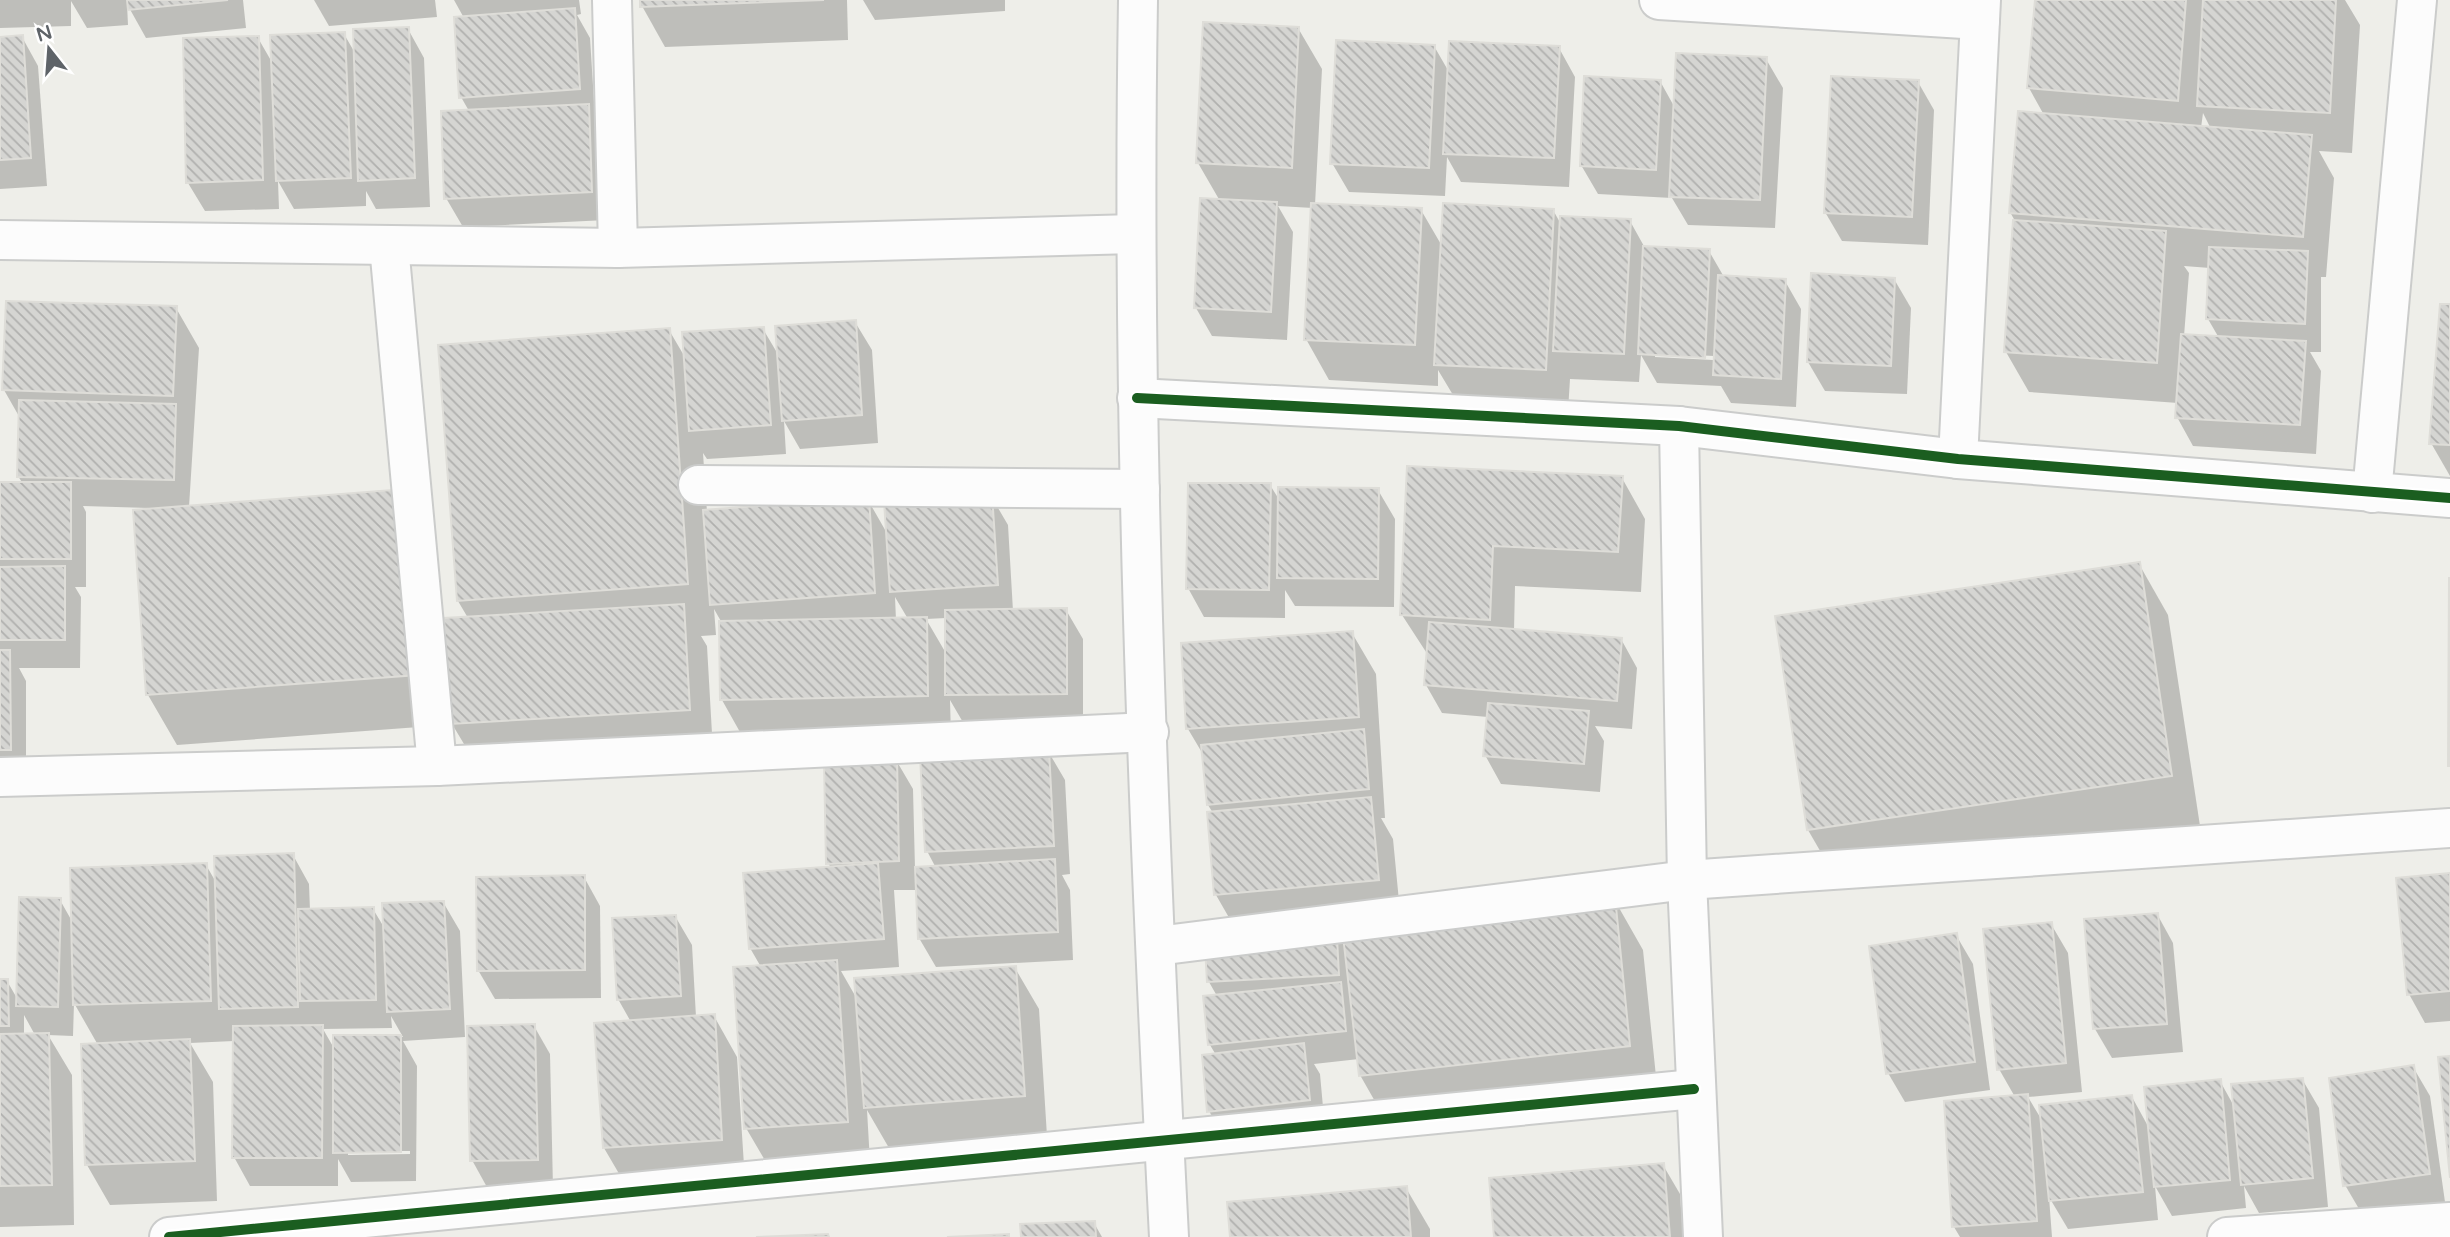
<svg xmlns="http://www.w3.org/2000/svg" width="2450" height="1237" viewBox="0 0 2450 1237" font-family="'Varela Round',sans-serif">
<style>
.shadow{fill:#0003;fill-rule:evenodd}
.building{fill:url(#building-back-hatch);stroke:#deddd8;stroke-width:2}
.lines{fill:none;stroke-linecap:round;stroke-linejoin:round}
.minor-casing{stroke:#cbcccb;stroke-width:42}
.tertiary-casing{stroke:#cbcccb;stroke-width:42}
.minor{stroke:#fcfcfc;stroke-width:38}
.tertiary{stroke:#fcfcfc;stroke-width:38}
.cycleway-casing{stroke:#fff;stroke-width:15}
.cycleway{stroke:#1b5e20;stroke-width:10}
</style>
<defs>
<pattern id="building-back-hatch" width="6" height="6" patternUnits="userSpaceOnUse" patternTransform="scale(1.75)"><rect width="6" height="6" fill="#d5d5d2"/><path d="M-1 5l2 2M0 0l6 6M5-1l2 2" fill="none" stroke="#b0b0ae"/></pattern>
</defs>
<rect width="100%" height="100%" fill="#eeeee9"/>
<g class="shadow">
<polygon points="0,0 243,0 246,28 146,38 127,4 128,25 87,28 71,1 71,26 0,28"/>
<polygon points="314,0 435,0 437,17 329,26"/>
<polygon points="454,0 579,0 581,14 577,15 590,38 595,117 604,134 607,220 463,227 446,198 469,111 461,97 464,18"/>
<polygon points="642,0 847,0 848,40 665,47 642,6"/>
<polygon points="863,0 1005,0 1005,11 875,20"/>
<path d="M2036,0H2345L2360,25L2352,153L2319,151L2334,178L2326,277H2321V352H2310L2321,371L2316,454L2193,446L2177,417L2178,403L2029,392L2006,352L2015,221L2010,212L2044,115L2029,88ZM2203,113L2211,129L2201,128ZM2184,266L2210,268L2208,319L2219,338L2184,336L2189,273Z"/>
<path d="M1298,28L1322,69L1315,205L1421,210L1442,246L1553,210L1562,226L1630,221L1645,248L1709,251L1724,277L1785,281L1801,309L1796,407L1731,403L1721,386L1657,383L1641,355L1639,382L1570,379L1568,411L1459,405L1438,370V386L1329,380L1306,339L1313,208L1278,206L1293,232L1287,340L1212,336L1196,308L1220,201L1198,163ZM1655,353L1714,356L1713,360L1655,357Z"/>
<polygon points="408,29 424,58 430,207 376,209 366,191 366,206 294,209 278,181 279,209 205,211 188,183 258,38 273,64 344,34 355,53"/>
<polygon points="22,37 38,66 47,186 0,189 0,38"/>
<polygon points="1434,46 1449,72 1559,48 1575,77 1569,187 1461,182 1447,157 1445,196 1349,192 1332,163"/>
<polygon points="1766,59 1783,88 1775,228 1688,225 1672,198 1598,194 1581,165 1660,81 1675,108"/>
<polygon points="1918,82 1934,110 1928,245 1842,241 1825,212"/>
<polygon points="1894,279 1911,308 1907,394 1825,391 1808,362"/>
<polygon points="2450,306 2450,476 2431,443"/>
<polygon points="176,308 199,348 189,507 404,491 446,725 177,745 148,695 135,511 149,510 149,508 83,506 86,512 86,587 75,587 81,597 80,668 19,668 26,681 26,778 0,778 0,484 23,484 18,476 20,418 4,390"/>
<path d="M855,322L872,350L878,443L800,449L784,421L786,454L707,459L703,453L707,512L868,500L888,535L991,496L1008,525L1013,611L1066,610L1083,639V722L964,724L950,700L951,736L745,741L722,700V623L714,609L716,635L701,636L707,646L713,751L476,764L452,724L468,618L458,601L440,346L669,330L686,359L763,329L779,356ZM895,597L908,619L896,620ZM946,618L947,655L926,619Z"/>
<polygon points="1409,468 1622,478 1645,519 1641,592 1515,586 1514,631 1621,639 1637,668 1632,729 1595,726 1604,741 1600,792 1501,784 1485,755 1488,717 1442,713 1426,685 1428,655 1402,615"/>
<polygon points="1270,485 1280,501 1378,490 1395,519 1394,607 1295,606 1285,590 1285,618 1204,617 1188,588"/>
<polygon points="2139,564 2168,615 2200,826 1837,880 1808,830"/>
<polygon points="1352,633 1376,674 1385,818 1381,818 1393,839 1401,922 1614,899 1643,950 1658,1096 1389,1126 1360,1075 1359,1059 1314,1064 1320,1074 1325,1129 1226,1140 1209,1111 1216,1055 1210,1045 1217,996 1209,982 1206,930 1235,928 1216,895 1213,813 1208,805 1204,756 1188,729"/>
<polygon points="1048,751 1065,780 1070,874 1062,875 1070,890 1073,960 936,967 919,938 918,890 894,890 899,967 841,971 857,999 1015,968 1039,1009 1047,1136 889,1148 867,1110 870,1162 770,1169 746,1128 761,967 750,948 831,868 828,863 896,760 913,789 915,869 936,868 927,851"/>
<path d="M293,855L309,884L310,911L373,909L385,929L443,902L460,931L465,1037L403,1041L417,1066L416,1181L351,1182L338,1159V1186H250L234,1157V1041L190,1043L213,1082L217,1201L110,1205L87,1165L98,1045L74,1003L73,1036L48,1035L72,1075L74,1225L0,1227V981H7L18,1000L60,900L73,923L206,865L217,884ZM24,1015L35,1035H24ZM391,1016L403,1037H335V1050L323,1029L392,1028ZM348,1151H410V1154L348,1155Z"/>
<polygon points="2450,875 2450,1021 2425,1023 2409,994"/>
<polygon points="584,877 600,906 601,998 495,999 478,970"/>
<polygon points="2157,914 2173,943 2183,1052 2112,1058 2095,1029"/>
<polygon points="675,916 692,945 696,1017 714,1016 737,1057 745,1181 628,1189 604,1148 631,1022 618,999"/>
<polygon points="2051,924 2068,953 2082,1092 2028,1097 2043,1122 2132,1097 2149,1128 2220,1081 2235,1108 2302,1079 2319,1108 2328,1207 2259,1213 2244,1186 2246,1208 2172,1216 2155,1186 2158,1220 2068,1229 2049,1197 2052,1237 1960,1237 1954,1227 2015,1097 1999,1069"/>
<polygon points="1956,935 1973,964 1990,1090 1905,1102 1888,1073"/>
<polygon points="534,1026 550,1054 553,1188 488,1189 472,1160"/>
<polygon points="2413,1067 2430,1096 2445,1202 2362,1214 2345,1185"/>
<polygon points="1663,1165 1680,1194 1683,1237 1496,1237"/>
<polygon points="1406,1188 1430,1229 1430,1237 1232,1237"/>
<polygon points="1094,1223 1102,1237 1023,1237"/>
</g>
<g class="building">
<polygon points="127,0 228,0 128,10"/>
<polygon points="640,0 824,0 640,7"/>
<polygon points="2035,0 2186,0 2178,101 2027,88"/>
<polygon points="2203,0 2336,0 2330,113 2197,106"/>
<polygon points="575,8 580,89 459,98 454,17"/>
<polygon points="1203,22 1299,27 1292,168 1196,163"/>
<polygon points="409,27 415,178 358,181 353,29"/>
<polygon points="345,32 351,178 276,181 270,35"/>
<polygon points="23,35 31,158 0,160 0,37"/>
<polygon points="259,36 263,180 186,183 183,38"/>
<polygon points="1336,40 1435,45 1429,168 1330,164"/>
<polygon points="1449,41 1560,46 1554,158 1443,154"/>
<polygon points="1676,53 1767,57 1760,200 1669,197"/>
<polygon points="1584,76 1661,80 1656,170 1580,166"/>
<polygon points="1831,76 1919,80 1912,217 1824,213"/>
<polygon points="589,104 592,192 444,199 441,111"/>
<polygon points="2018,111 2312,135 2303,237 2009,213"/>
<polygon points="1200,198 1277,202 1271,312 1194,308"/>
<polygon points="1311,203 1422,208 1415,345 1304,340"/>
<polygon points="1443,203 1554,209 1546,370 1434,365"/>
<polygon points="1560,216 1631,219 1624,354 1553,351"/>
<polygon points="2013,220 2166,231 2157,363 2004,352"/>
<polygon points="1643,246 1710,249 1705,358 1638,354"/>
<polygon points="2209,247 2308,251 2305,324 2206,319"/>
<polygon points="1811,273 1895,278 1891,366 1807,362"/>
<polygon points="1718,275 1786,279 1781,379 1713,375"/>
<polygon points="6,301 177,306 173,396 2,390"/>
<polygon points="2440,304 2450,304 2450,445 2429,444"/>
<polygon points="856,320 862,415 782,421 775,326"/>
<polygon points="764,327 771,425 689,431 682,332"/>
<polygon points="670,328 688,584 457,601 438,345"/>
<polygon points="2181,334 2306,341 2300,425 2175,418"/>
<polygon points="19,400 176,404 174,480 17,477"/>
<polygon points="1407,466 1623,476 1618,552 1493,546 1490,620 1400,615"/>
<rect x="0" y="482" width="71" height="77"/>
<polygon points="1188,483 1271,483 1269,590 1186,589"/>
<polygon points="1278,487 1379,488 1378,579 1277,578"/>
<polygon points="405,489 418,675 146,695 133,510"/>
<polygon points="992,494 998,585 890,592 884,501"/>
<polygon points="869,498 875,593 710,605 703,510"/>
<polygon points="2140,562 2172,776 1807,830 1775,616"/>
<polygon points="65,566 65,640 0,640 0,567"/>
<polygon points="2449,578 2450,578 2450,766 2448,766"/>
<polygon points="684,604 690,710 450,724 444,618"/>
<polygon points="1067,608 1067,694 945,695 945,610"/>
<polygon points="927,617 928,696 720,700 719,621"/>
<polygon points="1429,622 1622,638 1617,701 1424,685"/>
<polygon points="1353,631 1359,717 1186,729 1181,643"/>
<polygon points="0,650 10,650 11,750 0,750"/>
<polygon points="1488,703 1589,711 1584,764 1483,756"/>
<polygon points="1364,729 1369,789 1207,805 1201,745"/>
<polygon points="1049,750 1054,846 925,852 920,756"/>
<polygon points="897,758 899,861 826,864 824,761"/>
<polygon points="1371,797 1379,880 1214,895 1207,812"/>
<polygon points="294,853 298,1007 219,1009 214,856"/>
<polygon points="1055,859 1058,932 918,939 915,867"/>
<polygon points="207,863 211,1001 73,1005 70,868"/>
<polygon points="878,863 884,939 749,949 743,873"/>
<polygon points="2450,873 2450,991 2407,995 2396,878"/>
<polygon points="585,875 585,970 477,971 476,877"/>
<polygon points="19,897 61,898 58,1007 16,1006"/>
<polygon points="1615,897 1630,1046 1359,1076 1342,927"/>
<polygon points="444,901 450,1009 387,1012 382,903"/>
<polygon points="374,907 376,1000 300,1001 298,909"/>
<polygon points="2158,913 2167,1024 2093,1029 2084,919"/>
<polygon points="676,915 681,996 617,1000 612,918"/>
<polygon points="1336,920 1339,975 1207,982 1204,929"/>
<polygon points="2052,922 2066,1063 1997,1070 1983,929"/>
<polygon points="1957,933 1975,1062 1886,1074 1869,946"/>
<polygon points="837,960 848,1122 744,1129 733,967"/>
<polygon points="1016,966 1025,1096 864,1108 854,978"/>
<polygon points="0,979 8,979 9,1026 0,1026"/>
<polygon points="1341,982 1346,1031 1208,1045 1203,996"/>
<polygon points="715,1014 722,1140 603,1148 594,1023"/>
<polygon points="535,1024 538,1160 470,1161 467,1026"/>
<polygon points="323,1025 322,1158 232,1158 233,1026"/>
<polygon points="49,1033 52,1185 0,1186 0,1034"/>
<polygon points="333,1035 401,1035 401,1152 333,1153"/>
<polygon points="190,1039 195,1161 85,1165 81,1044"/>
<polygon points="1304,1043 1310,1100 1207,1112 1202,1055"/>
<polygon points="2450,1056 2450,1178 2438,1057"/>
<polygon points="2414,1065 2430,1174 2343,1186 2329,1078"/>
<polygon points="2303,1078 2313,1178 2241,1185 2231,1084"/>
<polygon points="2221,1079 2230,1180 2154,1187 2144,1087"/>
<polygon points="2028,1094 2037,1221 1952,1227 1944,1101"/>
<polygon points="2132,1095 2143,1192 2049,1201 2039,1105"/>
<polygon points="1664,1163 1670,1237 1494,1237 1489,1178"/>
<polygon points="1407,1186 1411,1237 1230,1237 1227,1202"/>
<polygon points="1095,1221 1096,1237 1021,1237 1020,1224"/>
<polygon points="828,1234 829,1237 756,1237"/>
<polygon points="1009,1234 1009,1237 947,1237"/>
</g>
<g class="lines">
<defs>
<g id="minor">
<polyline points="612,0 618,248"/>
<polyline points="1659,0 1980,20"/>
<polyline points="389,246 437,766"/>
<polyline points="1679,426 1687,880 1703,1237"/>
<polyline points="1958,459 1981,0"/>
<polyline points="698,485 1140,489"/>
<polyline points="2372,493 2417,0"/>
<polyline points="0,777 437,766 1149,732"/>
<polyline points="1157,946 1687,880 2450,828"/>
<polyline points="169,1237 1694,1089"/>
<polyline points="2227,1237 2450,1222"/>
</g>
<g id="tertiary">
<path d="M1138,0C1131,412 1148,825 1169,1237"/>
<polyline points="0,240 618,248 1134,234"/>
<polyline points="1137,398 1679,426 1958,459 2450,498"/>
</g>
</defs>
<use href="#minor" class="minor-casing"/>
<use href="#tertiary" class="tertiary-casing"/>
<use href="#minor" class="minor"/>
<use href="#tertiary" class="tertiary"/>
<defs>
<g id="cycleway">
<polyline points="1137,398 1679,426 1958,459 2450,498"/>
<polyline points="169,1237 1694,1089"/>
</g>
</defs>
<use href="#cycleway" class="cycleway-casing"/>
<use href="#cycleway" class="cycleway"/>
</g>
<g transform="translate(49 49) rotate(343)" stroke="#ffffff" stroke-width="5" paint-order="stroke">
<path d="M0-5L12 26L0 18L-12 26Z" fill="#5e6368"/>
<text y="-10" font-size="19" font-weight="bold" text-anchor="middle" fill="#5e6368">N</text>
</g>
</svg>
